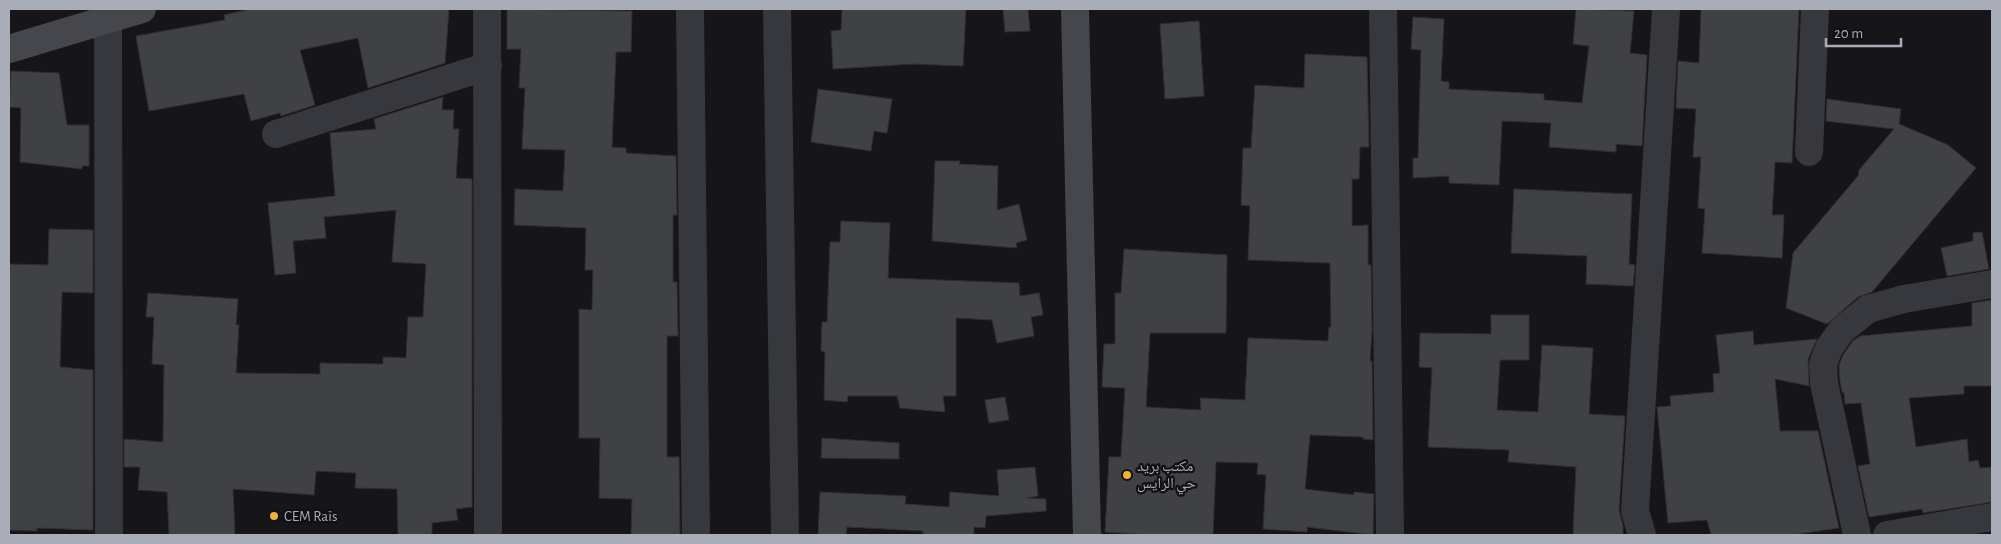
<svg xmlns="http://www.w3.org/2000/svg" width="2001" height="544" viewBox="0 0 2001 544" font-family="'Alegreya Sans','Noto Naskh Arabic',sans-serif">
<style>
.building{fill:#404145;stroke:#303034}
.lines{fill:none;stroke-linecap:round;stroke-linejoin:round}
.street{stroke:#37383d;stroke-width:28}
.secondary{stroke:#45474d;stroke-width:28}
.poi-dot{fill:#f2b134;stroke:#111113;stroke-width:2}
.labels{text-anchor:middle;stroke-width:4.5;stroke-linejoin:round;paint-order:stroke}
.poi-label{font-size:15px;fill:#a8adb8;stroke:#111113;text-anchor:start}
</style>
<rect width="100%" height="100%" fill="#161618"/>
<g class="building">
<polygon points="251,9 449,9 445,63 368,88 358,38 300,50 315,105 281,116 280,113 251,121 244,94 149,111 136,36 225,20 224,15"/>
<polygon points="507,9 632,11 631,52 616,52 612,147 626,148 626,153 676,156 677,215 673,215 673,282 677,282 678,336 667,336 667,457 679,457 680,535 631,535 632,499 599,498 600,438 579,438 579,309 592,310 593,270 585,270 586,228 514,225 515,189 563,191 565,150 522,149 525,88 519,88 521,49 507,49"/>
<polygon points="842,9 966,9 963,66 913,64 833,69 831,31 841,30"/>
<polygon points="1003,9 1028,9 1030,31 1005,32"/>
<polygon points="1576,9 1634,11 1630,53 1647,55 1642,146 1616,144 1616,152 1549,147 1551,123 1502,121 1499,185 1449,183 1449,176 1413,178 1413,158 1418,158 1421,50 1411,49 1413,17 1444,19 1441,81 1449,82 1449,89 1544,94 1544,100 1582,103 1589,46 1573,44"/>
<polygon points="1701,9 1799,9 1792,163 1775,162 1772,215 1784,215 1782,258 1702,253 1705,209 1698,208 1701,157 1693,157 1696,109 1676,108 1678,61 1699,63"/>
<polygon points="1199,21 1204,96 1165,99 1160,24"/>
<polygon points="1305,54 1367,57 1369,147 1360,147 1359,179 1352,179 1352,226 1368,225 1368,265 1371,265 1372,331 1370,361 1372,361 1373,440 1363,439 1363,437 1310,435 1305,489 1354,495 1354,492 1374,494 1373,535 1307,527 1307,532 1263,529 1266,475 1257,474 1258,463 1216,462 1213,535 1150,535 1105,532 1109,457 1121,457 1125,388 1102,387 1104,344 1115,344 1115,293 1121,293 1124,249 1227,255 1226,333 1150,333 1146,407 1201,410 1200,398 1245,400 1248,338 1328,341 1329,327 1331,327 1330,263 1248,260 1250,206 1241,205 1243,148 1251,148 1255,85 1304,88"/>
<polygon points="11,71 59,73 67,125 89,125 89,166 82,166 82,169 20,162 21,108 9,107"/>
<polygon points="818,89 892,99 887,133 874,131 871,151 811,142"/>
<polygon points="443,97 442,110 454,110 453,129 459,129 456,178 472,179 472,507 456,509 458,520 432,523 432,535 398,535 397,489 355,488 356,473 316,471 314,495 233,489 235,535 169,535 167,492 138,490 140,467 124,467 124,439 163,442 164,365 152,364 154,317 146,317 148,293 238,299 236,325 239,325 236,373 320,374 320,363 383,364 383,357 406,358 408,317 423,317 426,264 392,262 396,210 324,217 326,238 293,241 296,273 275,275 268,203 335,196 330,133 376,129 374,119"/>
<polygon points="1827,99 1901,109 1899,124 1948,145 1976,168 1872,292 1858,297 1827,324 1786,308 1793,253 1858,176 1859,170 1894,129 1826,121"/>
<polygon points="935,161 960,161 959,164 998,166 997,210 1019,204 1027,240 1016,243 1017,248 932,241"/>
<polygon points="1514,189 1632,194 1629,264 1635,265 1633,286 1586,284 1587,256 1511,253"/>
<polygon points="841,221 890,223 888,278 1019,283 1020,296 1039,293 1043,315 1031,317 1034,336 997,343 992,320 956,318 956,396 943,396 945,412 900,408 897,396 848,396 847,402 824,400 825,352 821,351 822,322 827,322 830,242 840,242"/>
<polygon points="49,229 93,230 93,293 62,292 60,367 93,370 93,530 37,528 37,531 9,530 9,264 48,265"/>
<polygon points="1982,232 1989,269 1947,276 1941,248 1973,241 1973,233"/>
<polygon points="1992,300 1992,386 1964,386 1964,394 1909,398 1916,447 1967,439 1969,462 1978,460 1980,468 1992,467 1992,502 1923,513 1922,509 1869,517 1858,466 1870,464 1861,403 1845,404 1844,393 1842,392 1840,381 1839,366 1843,355 1853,341 1860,336 1972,326 1972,303"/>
<polygon points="1491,315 1529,315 1529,360 1500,360 1497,410 1538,412 1542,345 1593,348 1589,414 1625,416 1619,510 1623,526 1623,535 1573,535 1576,467 1508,462 1509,450 1428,447 1432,368 1419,367 1420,333 1491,334"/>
<polygon points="1753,331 1754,345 1817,339 1808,359 1809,386 1775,379 1780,431 1818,431 1839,528 1792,535 1711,535 1707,520 1668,523 1657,407 1671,406 1670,396 1714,392 1713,374 1720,373 1716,335"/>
<polygon points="1005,397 1009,420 989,423 985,400"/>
<polygon points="822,438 899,443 899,459 821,458"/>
<polygon points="1035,467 1038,496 1026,498 1046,499 1046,511 986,516 985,528 974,527 974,535 923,535 923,531 847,527 846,535 818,535 820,492 906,496 905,504 949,507 950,492 999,496 997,470"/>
</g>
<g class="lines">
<g class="street">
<polyline points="487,9 488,535"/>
<polyline points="690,9 696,535"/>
<polyline points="777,9 785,535"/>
<polyline points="1383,9 1390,535"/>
<polyline points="108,19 109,535"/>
<polyline points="276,134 488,66"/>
<polyline points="1809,152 1815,9"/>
<polyline points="1642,535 1635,511 1666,9"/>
<polyline points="1857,535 1824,383 1823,364 1829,348 1842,330 1868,309 1904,299 1992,284"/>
<polyline points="1887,535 1992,517"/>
</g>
<g class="secondary">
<polyline points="1075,9 1087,535"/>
<polyline points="9,49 142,9"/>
</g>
</g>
<g class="poi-dot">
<circle cx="1127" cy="475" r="5"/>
<circle cx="274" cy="516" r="5"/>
</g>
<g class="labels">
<g class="poi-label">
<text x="1137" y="471">مكتب بريد<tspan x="1137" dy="17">حي الرايس</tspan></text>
<text x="284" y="521">CEM Raïs</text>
</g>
</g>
<rect width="2001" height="544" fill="none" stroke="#a8adb8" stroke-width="20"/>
<path d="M1826 38v8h75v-8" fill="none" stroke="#a8adb8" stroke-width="2.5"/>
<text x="1834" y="38" font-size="15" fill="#a8adb8" stroke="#111113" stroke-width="4" paint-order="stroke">20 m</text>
</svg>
